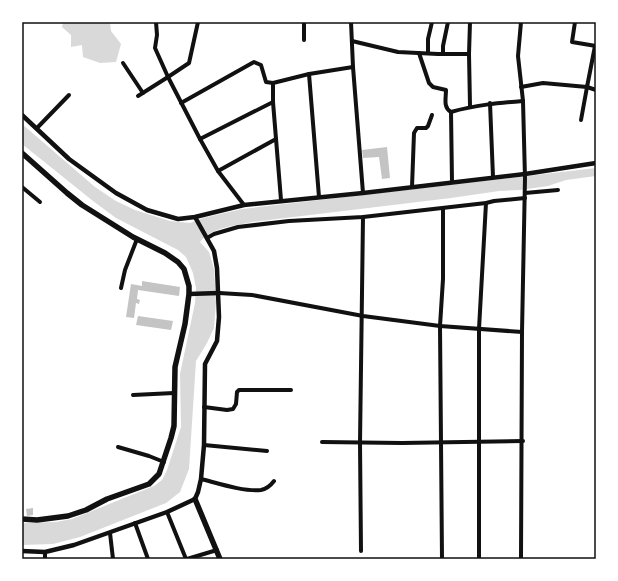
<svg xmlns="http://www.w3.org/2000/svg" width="618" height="581" viewBox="0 0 618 581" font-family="Lato,sans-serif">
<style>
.water{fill:#d9d9d9}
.building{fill:#c4c4c4}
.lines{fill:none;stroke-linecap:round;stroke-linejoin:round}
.minor{stroke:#111;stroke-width:4}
.tertiary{stroke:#111;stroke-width:4.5}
.secondary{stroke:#111;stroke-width:5.5}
.neatline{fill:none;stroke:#111;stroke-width:1.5}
</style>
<rect width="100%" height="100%" fill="#fff"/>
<g class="water">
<polygon points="63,22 110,22 111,31 121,44 116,62 100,63 83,57 82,45 71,47 71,35 62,27"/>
<path d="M22,124L95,187L116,201L135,210L170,221L190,223L203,218L242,209L596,168V176L566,180L548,186L520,190L499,191L451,198L252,222C234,226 212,227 200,242L209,252L214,269L216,302L214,328L207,343L196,361L189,469L180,492L166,503L80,537L53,544L22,545V523L56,522L72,519L154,486L162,480L167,470L181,427L180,374L195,303L196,288L193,273L186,257L178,250L116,218L93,201L22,144Z"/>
</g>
<g class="building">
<polygon points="387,147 390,178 382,179 379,157 363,158 362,150"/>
<polygon points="142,281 180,287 179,296 138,290 137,299 140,300 139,304 136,303 134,318 126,317 131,284 142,286"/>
<polygon points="138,316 173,321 171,330 136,325"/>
<polygon points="33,508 33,515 27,516 26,509"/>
</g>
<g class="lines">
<g class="minor">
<polyline points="156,22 157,35 155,48 168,77 189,63 198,22"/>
<polyline points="304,22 304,40"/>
<polyline points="351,22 353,67 363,193"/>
<polyline points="470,22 469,54 470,106"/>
<polyline points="521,22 518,56 523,101"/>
<polyline points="575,22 572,42 596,46"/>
<polyline points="352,41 398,52 438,54 469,54"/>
<path d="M419,53L429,83L433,87L446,90C446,98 443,108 451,112"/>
<polyline points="428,53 428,39 432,22"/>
<polyline points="443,54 443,46 448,22"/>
<polyline points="123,63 143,93"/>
<polyline points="309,74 319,197"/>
<polyline points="273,83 273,102 281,200"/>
<polyline points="521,87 543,83 587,87 595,46"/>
<polyline points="138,96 168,77 200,139 218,171 244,205"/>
<polyline points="181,103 254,62 261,65 266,82 273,83 309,74 353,67"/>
<polyline points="490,103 493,177"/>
<polyline points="581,120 587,87 596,90"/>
<polyline points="37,128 69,95"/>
<polyline points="200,139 273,102"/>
<polyline points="218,171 276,139"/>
<path d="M452,182L451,112C475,105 498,103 523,101L525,178L522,332L521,559"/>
<polyline points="22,187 40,202"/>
<polyline points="412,187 414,133 417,128 426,128 428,126 432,115"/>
<polyline points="525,193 558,190"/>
<polyline points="207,238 214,234 238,227 289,221 363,217 486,203 494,201 525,198"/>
<polyline points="121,288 125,270 137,239"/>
<polyline points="219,293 252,295 363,316 440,326 522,332"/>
<polyline points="133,395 174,393"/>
<polyline points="204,407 227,410 233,409 236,404 237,392 239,390 291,390"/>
<polyline points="322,442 402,443 523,441"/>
<polyline points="204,445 267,451"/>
<polyline points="118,447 149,456 164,462"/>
<path d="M201,479C217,483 244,492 261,490C266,489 271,485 274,481"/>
<polyline points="167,512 186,559"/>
<polyline points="135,523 148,559"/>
<polyline points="110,533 113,559"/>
<polyline points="361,551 360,443 363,217"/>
<polyline points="45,552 45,559"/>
<polyline points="187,559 217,550"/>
<polyline points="442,559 440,326 443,279 443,208"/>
<polyline points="479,559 479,329 486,203"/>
</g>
<g class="tertiary">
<polyline points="22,115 69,159 116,193 147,210 178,219 195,217 244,205 363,193 525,174 596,163"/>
<polyline points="189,294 219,293"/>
<polyline points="22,551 45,552 74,545 167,512 195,499 198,492 201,479 204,445 205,364 217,341 219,317 217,268 214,251 195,217"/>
</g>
<g class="secondary">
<polyline points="22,153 67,193 82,205 133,237 165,253 178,262 184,269 189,286 189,294 185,324 175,367 174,426 171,438 159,474 149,484 107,499 86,510 68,516 37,520 22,519"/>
<polyline points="195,499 220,559"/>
</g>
</g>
<rect width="618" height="581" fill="none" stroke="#ffffff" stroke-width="46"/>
<rect x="23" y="23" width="572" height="535" class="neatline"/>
</svg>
